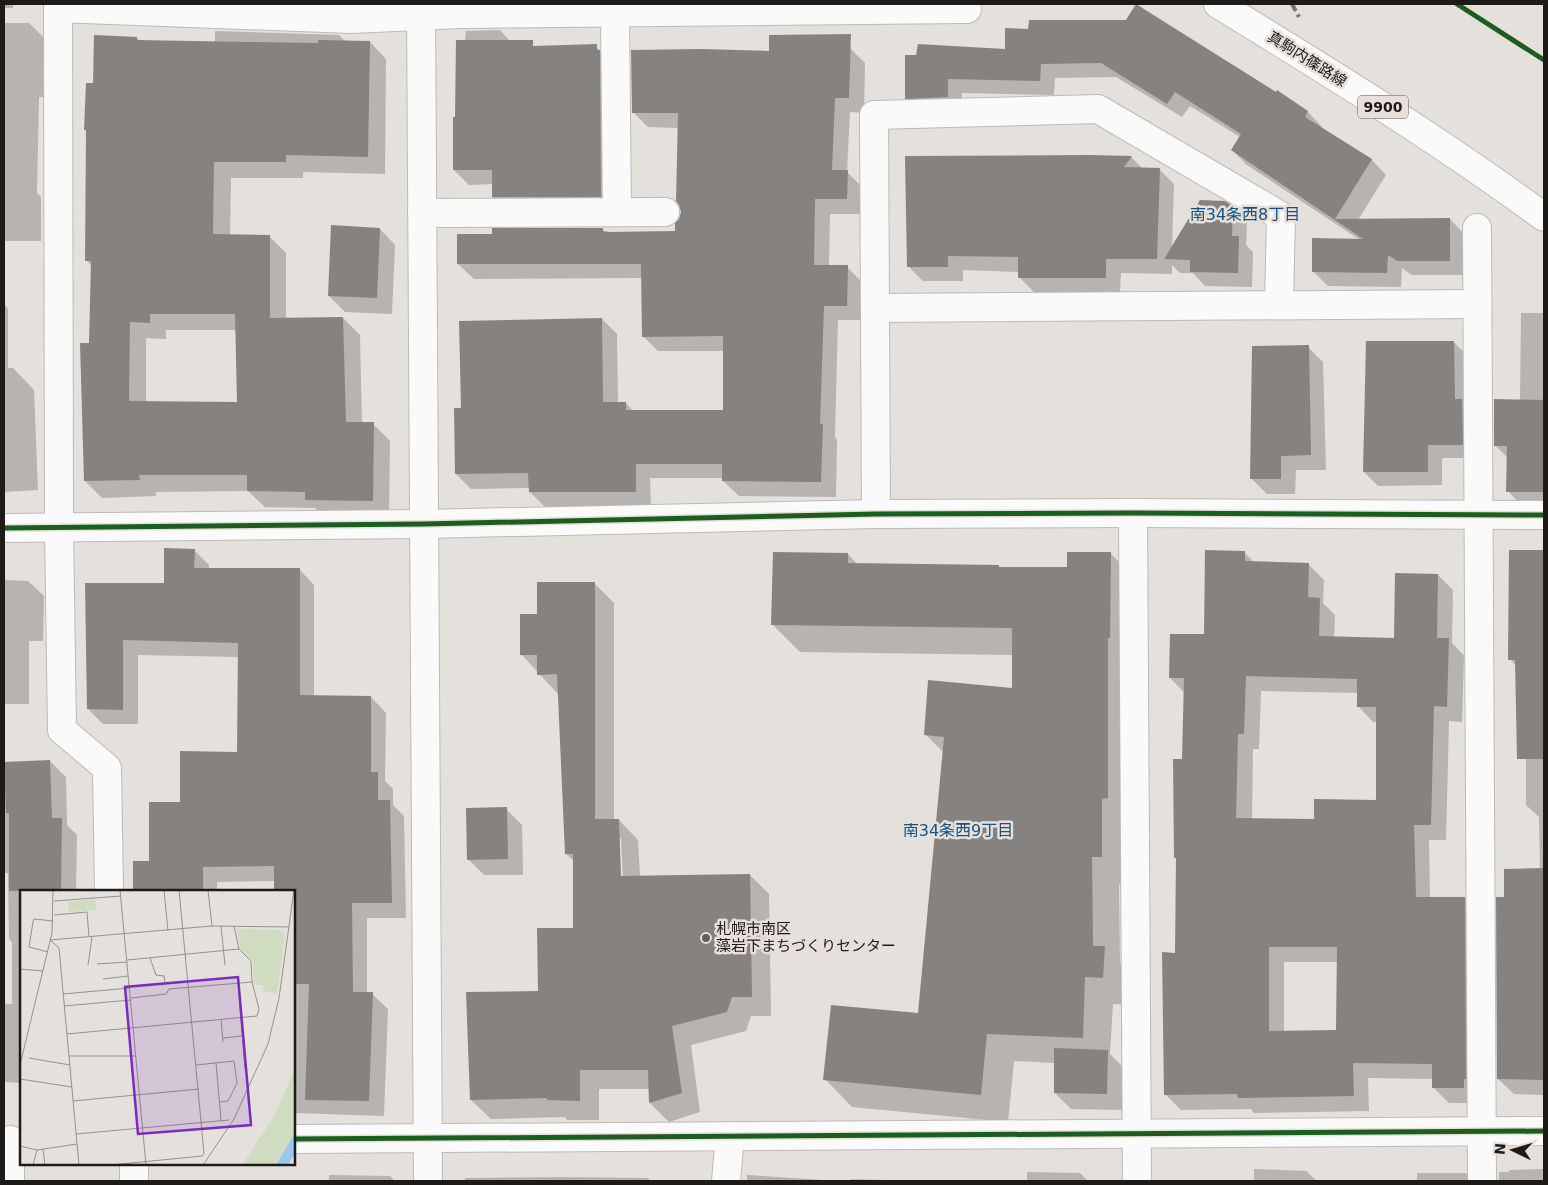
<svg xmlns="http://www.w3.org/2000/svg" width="1548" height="1185" viewBox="0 0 1548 1185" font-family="'DejaVu Sans','Noto Sans JP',sans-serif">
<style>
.shadow{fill:#0003;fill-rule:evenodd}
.building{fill:#85827f;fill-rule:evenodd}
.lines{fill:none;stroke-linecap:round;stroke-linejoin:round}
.street-casing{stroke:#bdbab7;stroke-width:30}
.primary-casing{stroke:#bdbab7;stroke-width:30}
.street{stroke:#fbfafa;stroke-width:28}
.primary{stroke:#fbfafa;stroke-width:28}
.quiet{stroke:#8d6e63;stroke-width:4;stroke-dasharray:8 4;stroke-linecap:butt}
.cycleway-casing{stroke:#e7dfd9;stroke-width:8}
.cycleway{stroke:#1b5e20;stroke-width:5}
.poi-dot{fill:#635f5d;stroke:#e7dfd9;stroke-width:2}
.labels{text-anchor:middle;stroke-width:5;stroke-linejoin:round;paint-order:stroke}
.shield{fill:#e7dfd9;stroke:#5a5552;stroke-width:1}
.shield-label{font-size:14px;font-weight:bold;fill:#1d1a18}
.street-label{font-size:15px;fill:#1d1a18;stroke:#e7dfd9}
.poi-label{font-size:15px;fill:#1d1a18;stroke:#e7dfd9;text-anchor:start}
.neighbourhood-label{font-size:16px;fill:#155383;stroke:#e7dfd9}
.inset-road{fill:none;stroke:#94918e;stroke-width:1}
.view{fill:#7b2cbf;fill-opacity:0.15;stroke:#7b2cbf;stroke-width:2.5}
.inset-edge{fill:none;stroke:#1d1a18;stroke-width:2.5}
</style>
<rect width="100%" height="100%" fill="#e4e0dc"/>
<g class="shadow">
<rect x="4" y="4" width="9" height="4"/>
<polygon points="220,4 357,4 356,18"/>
<polygon points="4,23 29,23 45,39 45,97 39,97 37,193 41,197 41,241 4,241"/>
<polygon points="500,30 510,41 532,45 535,47 596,47 611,62 616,211 508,212 493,197 493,184 469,185 454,170 456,118 466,31"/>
<path d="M215,31L339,35L346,42H370L386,59L385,174L303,172V178H231L230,235L269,236L286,253V319L343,318L360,335L362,424H373L390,441L389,517L323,516L315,508L265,507L248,491L156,492V496L102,498L85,481L92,266L87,261V131L85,130L94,84L137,38L140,41L215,42ZM166,330H237L238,403L146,402V338L166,339Z"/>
<polygon points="1178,31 1308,112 1322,127 1321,128 1372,160 1386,175 1358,220 1450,219 1464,234 1464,275 1412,275 1402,268 1401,287 1328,286 1314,272 1360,240 1247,165 1232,150 1240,137 1190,106 1182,117 1116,77 1055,78 1054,95 962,93 962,111 921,112 906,98 1006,50"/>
<polygon points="850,48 865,63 864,113 850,112 847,172 862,187 862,214 830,214 829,266 847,267 862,282 862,320 838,320 835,437 837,440 836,497 739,496 723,481 724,478 650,478 651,507 545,507 530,492 530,488 471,489 456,474 462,409 602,319 617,334 618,403 626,403 633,411 724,411 724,351 658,351 643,336 642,278 474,279 458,264 494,235 602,229 605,233 676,233 682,212 679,128 648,127 633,112 770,52"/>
<polygon points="1131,157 1143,169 1159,169 1174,184 1172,249 1233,207 1247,222 1246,245 1253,252 1252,287 1205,286 1193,273 1180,273 1172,265 1172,274 1121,273 1120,293 1034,292 1019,277 1019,272 963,270 963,281 923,281 908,266 907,158"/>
<polygon points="380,229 395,245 392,314 345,312 329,296"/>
<polygon points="4,304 8,309 8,368 13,368 34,390 38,490 4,492"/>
<polygon points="1521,313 1544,313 1544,507 1523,507 1508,491 1508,458 1495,445 1520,401"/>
<polygon points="1454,342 1467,356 1476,458 1442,458 1442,485 1378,486 1364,472"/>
<polygon points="1308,347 1323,362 1326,470 1296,470 1295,494 1267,494 1252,479"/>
<polygon points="194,550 209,565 209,570 299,569 314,585 314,697 371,697 386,713 385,781 393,789 393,805 404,816 406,918 367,918 367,993 372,994 388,1009 384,1116 294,1113 294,891 275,891 275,881 217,882 217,891 134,891 134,863 150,863 181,803 238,753 239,657 138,655 138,724 103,724 88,709 86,585 165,584"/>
<polygon points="1510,551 1544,551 1544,1095 1514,1094 1498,1079 1506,898 1540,870 1539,817 1526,805 1526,744 1516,666 1510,659"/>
<path d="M1244,552L1255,563L1308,564L1324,580L1323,603L1335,615L1334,637L1395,639L1438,575L1453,590L1452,643L1464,655L1462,722L1449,721L1446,840H1429L1430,898H1464L1480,914L1479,1103H1449L1434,1088V1079L1368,1078L1369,1111L1254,1113L1251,1109L1181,1110L1165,1094L1176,954L1185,693L1170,678L1205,635ZM1261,691L1358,693V706L1373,722H1377V801L1316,821L1252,820L1253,749H1259ZM1284,962H1338L1337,1031L1284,1032Z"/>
<polygon points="848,554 858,565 998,566 1000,568 1069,568 1111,554 1138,581 1129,884 1119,884 1120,963 1132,975 1131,1005 1113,1004 1110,1054 1123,1067 1122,1110 1071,1109 1055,1093 1055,1063 1014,1061 1008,1122 852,1107 825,1079 919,1014 944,753 925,734 1013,690 1013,655 800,652 772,624"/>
<polygon points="4,580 28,581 44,596 43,641 29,641 29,704 4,704"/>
<path d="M595,584L614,603V820H619L638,840L640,877L750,875L769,894L771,1016H751L746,1031L691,1045L700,1112L669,1122L650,1103V1089H599V1120H567L565,1117L491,1119L471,1100L539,992L574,929L575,862L566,854L559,695L521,654L538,616ZM619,838H621L623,882H620Z"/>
<polygon points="50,761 66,777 67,825 77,835 76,891 21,891 21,1083 4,1082 4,1004 12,1004 12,942 9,939 8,873 4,873 4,763"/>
<polygon points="506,809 522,825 523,875 484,875 469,860"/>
<polygon points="1254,1169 1306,1171 1317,1181 1254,1181"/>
<polygon points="1544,1169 1544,1181 1499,1181 1499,1172 1509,1172 1509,1170"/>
<polygon points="1027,1172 1080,1173 1088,1181 1027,1181"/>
<polygon points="1417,1173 1466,1173 1474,1181 1417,1181"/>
<polygon points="329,1175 390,1176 395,1181 329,1181"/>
<polygon points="747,1175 839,1181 747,1181"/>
<polygon points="562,1177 648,1178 651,1181 465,1181 465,1178"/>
<polygon points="851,1179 924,1181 851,1181"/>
</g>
<g class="building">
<polygon points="1136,4 1276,92 1277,90 1308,111 1305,117 1372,159 1335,219 1450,218 1450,261 1397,261 1388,255 1387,273 1312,272 1312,238 1363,239 1231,150 1241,134 1175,92 1167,104 1101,63 1041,64 1040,81 948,79 948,97 905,99 905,55 916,55 918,44 1005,49 1005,28 1028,29 1029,20 1126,20"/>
<polygon points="851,34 849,98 835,98 832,170 848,170 847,199 815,199 814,265 848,265 847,306 824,306 820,424 823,424 821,482 722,481 722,464 636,464 636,492 529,492 528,473 455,474 454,408 461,408 459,321 602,318 603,402 626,402 626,410 723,410 723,336 642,337 641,264 457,264 457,234 492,234 492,228 603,228 603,231 609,232 675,231 675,223 679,219 681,212 679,205 676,201 678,113 632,113 631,50 701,49 769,51 769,35"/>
<path d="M94,35L137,37V40L248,42L318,43V40L370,41L368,157L286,155V162H214L213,234L270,235V318L343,317L346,422H374L373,501L305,500V492L247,491V475H139L140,480L84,481L80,343H89L91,261H85L86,130H84L86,83H93ZM150,314H235L237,402L129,401L130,322L150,323Z"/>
<polygon points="456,40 533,40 533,46 597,44 597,50 600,50 601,197 492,197 492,170 453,170 453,117 455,117"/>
<polygon points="1090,155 1132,156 1124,167 1160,168 1157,259 1106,259 1106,278 1018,278 1018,257 948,256 948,267 907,267 905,156"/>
<polygon points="1200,200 1225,201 1233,206 1232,236 1239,236 1238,273 1190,272 1190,260 1164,259"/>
<polygon points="331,225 380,228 377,298 328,296"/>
<polygon points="1366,341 1454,341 1455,399 1462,399 1463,445 1428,445 1428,472 1363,472"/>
<polygon points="1309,345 1311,455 1281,456 1281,479 1250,479 1252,346"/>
<polygon points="1494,399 1544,400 1544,492 1506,492 1507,446 1494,446"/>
<polygon points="164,548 195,549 194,568 300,568 300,695 371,696 371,772 378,772 378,800 390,800 392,903 352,903 353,992 373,992 369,1101 305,1100 309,984 294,984 294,891 274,891 274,866 203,867 203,891 133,891 133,861 149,861 149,802 180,802 180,751 237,752 238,643 123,640 123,710 87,709 85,583 164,583"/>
<path d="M1205,550L1245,551V561L1309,563L1308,597L1320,598L1319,636L1394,638L1395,573L1438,574L1437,638H1449L1447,707L1434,706L1431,825H1414L1416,897H1465L1466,1079H1464V1088H1432V1064L1353,1063L1354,1096L1238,1098L1237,1094L1164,1095L1162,952L1175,953L1176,858H1174L1173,759H1182L1184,678H1169L1170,634H1204ZM1246,676L1357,679V707H1376V800L1314,799V819L1236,818L1238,734H1244ZM1269,947H1337L1336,1030L1269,1031Z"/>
<polygon points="1509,550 1544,550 1544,759 1517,759 1515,660 1508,660"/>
<polygon points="773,552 848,553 848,563 999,565 999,567 1067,567 1067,552 1111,552 1110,638 1108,638 1108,798 1102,799 1102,857 1092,857 1093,946 1105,946 1103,978 1085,977 1083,1038 987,1034 981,1095 823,1080 831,1005 918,1013 944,737 924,735 928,680 1012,688 1012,628 771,625"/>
<polygon points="537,582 595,582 595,819 619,819 621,876 750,874 752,997 732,997 727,1012 672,1026 682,1093 649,1103 648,1070 580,1070 580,1101 547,1100 547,1098 470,1100 466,992 538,991 537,928 573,928 573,854 565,854 557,674 537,675 537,655 520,655 520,614 537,614"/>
<polygon points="50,760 52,818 62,818 61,891 9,891 9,813 6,813 4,762"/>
<polygon points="507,807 508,859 467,860 466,808"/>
<polygon points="1544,868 1544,1080 1497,1079 1496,897 1504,897 1504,869"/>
<polygon points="1054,1048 1108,1050 1107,1094 1054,1093"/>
</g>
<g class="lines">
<defs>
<g id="street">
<polyline points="58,4 59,527 62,730 107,768 109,891"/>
<polyline points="421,4 428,1181"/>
<polyline points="58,8 351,19 461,14 967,9"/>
<polyline points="615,14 617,212"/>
<polyline points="422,213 665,212"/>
<polyline points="1477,228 1482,1181"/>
<polyline points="875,308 1477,304"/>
<polyline points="1133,513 1137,1181"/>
<polyline points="876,514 874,115 1098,109 1281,216 1279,305"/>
<polyline points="4,528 424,524 876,514 1133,513 1544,515"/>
<polyline points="294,1139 1544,1131"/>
<polyline points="10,1140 10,1181"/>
<polyline points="134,1164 134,1181"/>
<polyline points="726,1181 730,1136"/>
</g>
<path id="primary" d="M1218,4C1329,72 1439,140 1544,217"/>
</defs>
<use href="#street" class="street-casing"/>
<use href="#primary" class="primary-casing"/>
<use href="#street" class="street"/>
<use href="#primary" class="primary"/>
<polyline class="quiet" points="1292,4 1299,17"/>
<defs>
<g id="cycleway">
<polyline points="1457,4 1544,60"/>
<polyline points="4,528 424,524 876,514 1133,513 1544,515"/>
<polyline points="294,1139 1544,1131"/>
</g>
</defs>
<use href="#cycleway" class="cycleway-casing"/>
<use href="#cycleway" class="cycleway"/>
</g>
<circle class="poi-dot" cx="706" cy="938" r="5"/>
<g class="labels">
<rect class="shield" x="1358" y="95.5" width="50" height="23" rx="4"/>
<g class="shield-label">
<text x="1383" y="112">9900</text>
</g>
<g class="street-label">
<text transform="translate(1307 59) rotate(32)" y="5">真駒内篠路線</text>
</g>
<g class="poi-label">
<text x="716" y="934">札幌市南区<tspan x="716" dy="17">藻岩下まちづくりセンター</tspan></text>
</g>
<g class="neighbourhood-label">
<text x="1245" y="220">南34条西8丁目</text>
<text x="958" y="836">南34条西9丁目</text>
</g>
</g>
<g transform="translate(20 890)">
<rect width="275" height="275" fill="#e4e0dc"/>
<path d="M75,9L76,20L49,22L48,12ZM217,39L259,40L265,44L257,104L244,101L243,95H234L233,71L221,60ZM275,179L274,247L255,275H222L253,228Z" fill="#cfdcbf"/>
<path d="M275,243V264L268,275H256Z" fill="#99c5ee"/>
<path class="inset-road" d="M100,0L126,275M144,0L148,41M188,0L192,36M34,11L101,6M34,25L67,22L69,47M201,36L205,75M30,50L192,36L269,37M30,50L39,58L59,275M28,62L9,57L13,32L14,29L33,31M130,68L136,85L144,86L145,92M107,70L219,59M77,74L107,72M68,75L72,47M0,79L23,81M83,89L108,86M218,93L225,179M43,104L110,98M111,108L146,104L149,99L232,92M44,116L111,110M201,129L203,152M47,144L237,126L239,119L232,92L231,71L219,59L214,36M203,148L222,146M49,166H116M9,168L50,175M196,173L201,230M0,175L32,43L33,0M176,175L214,171L217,193L208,211L200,212M0,189L52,197M53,211L179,199M56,244L209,230M0,256L17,260L57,254M23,259L25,275M13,275L17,260M91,275L182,266L184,263L159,0M183,275L214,229L248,154L259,108L274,0"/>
<path class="view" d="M218,87L231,235L118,244L105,97Z"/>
<rect width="275" height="275" class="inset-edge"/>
</g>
<rect width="1548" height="1185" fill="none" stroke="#1d1a18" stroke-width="10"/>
<g transform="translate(1513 1150) rotate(275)" stroke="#e7dfd9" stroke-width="4" paint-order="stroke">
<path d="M0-4L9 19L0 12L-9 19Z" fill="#1d1a18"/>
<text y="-8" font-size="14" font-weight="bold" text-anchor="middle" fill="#1d1a18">N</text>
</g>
</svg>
